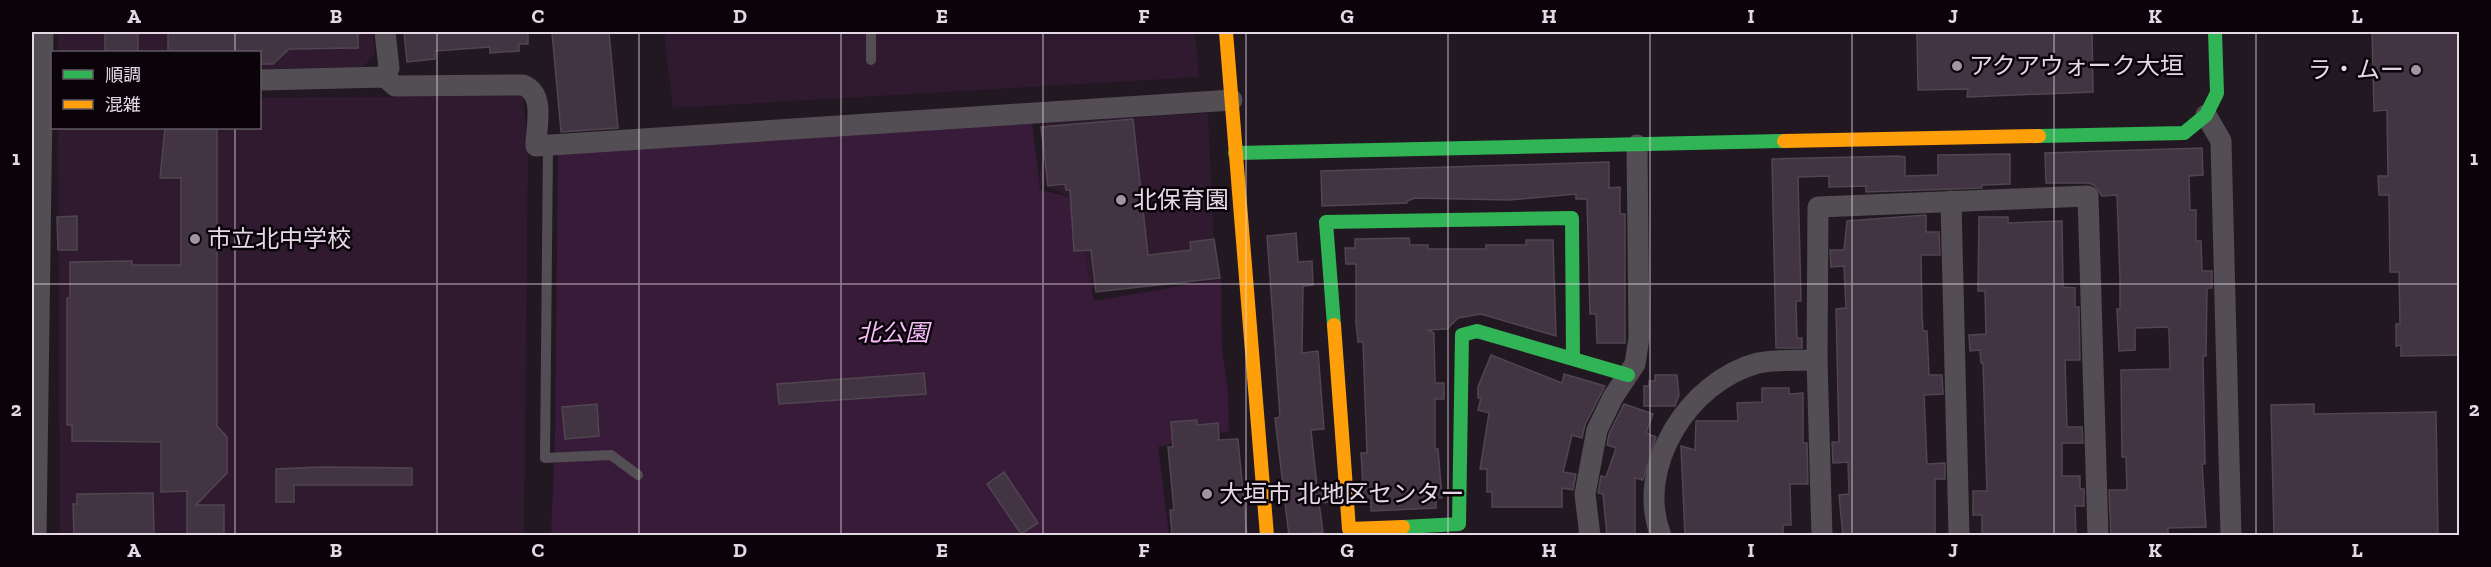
<svg xmlns="http://www.w3.org/2000/svg" width="2491" height="567" viewBox="0 0 2491 567" font-family="'Zilla Slab','Noto Sans JP',serif">
<style>
.built{fill:#2f1a30}
.green{fill:#381b39}
.building{fill:#423443;stroke:#4f464f;stroke-width:1.5}
.lines{fill:none;stroke-linecap:round;stroke-linejoin:round}
.lane{stroke:#534e53;stroke-width:10}
.street{stroke:#534e53;stroke-width:21}
.fast{stroke:#30b455;stroke-width:14}
.slow{stroke:#ff9f0a;stroke-width:14}
.grid{fill:none;stroke:#e4d8e4;stroke-width:1.5;stroke-opacity:0.55}
.poi-dot{fill:#a095a0;stroke:#0a040a;stroke-width:2}
.labels{text-anchor:middle;stroke-width:5;stroke-linejoin:round;paint-order:stroke}
.poi-label{font-size:24px;fill:#e4d8e4;stroke:#0a040a;text-anchor:start}
.park-label{font-size:24px;font-style:italic;fill:#f9bdfa;stroke:#0a040a}
.neatline{fill:none;stroke:#e4d8e4;stroke-width:2}
.grid-label{font-size:20px;text-anchor:middle;font-weight:bold;fill:#e4d8e4}
</style>
<rect width="100%" height="100%" fill="#221822"/>
<g class="built">
<polygon points="58,32 373,32 375,55 362,67 260,69 260,52 58,52"/>
<polygon points="664,32 1195,32 1199,77 673,108"/>
<polygon points="523,95 528,152 524,535 60,535 58,128 260,128 260,98"/>
<polygon points="1208,113 1215,267 1091,289 1073,198 1039,182 1046,123"/>
</g>
<polygon class="green" points="1032,121 1040,190 1073,198 1094,301 1221,279 1222,351 1228,390 1229,431 1158,447 1169,535 551,536 555,440 558,151"/>
<g class="building">
<rect x="105" y="32" width="33" height="20"/>
<polygon points="168,32 358,32 358,48 289,49 273,64 260,64 260,52 168,52"/>
<polygon points="404,32 528,32 528,44 519,44 519,51 490,53 490,47 435,51 435,59 407,62"/>
<polygon points="552,32 609,32 618,128 561,132"/>
<polygon points="1917,32 2092,32 2093,92 1967,97 1968,89 1918,90"/>
<polygon points="2372,32 2460,32 2460,355 2401,356 2401,345 2396,346 2396,324 2400,324 2399,272 2390,272 2389,195 2379,195 2378,176 2388,176 2387,110 2374,111"/>
<polygon points="1133,119 1148,255 1191,250 1190,242 1214,239 1220,278 1096,292 1091,250 1074,251 1070,190 1066,190 1065,184 1048,186 1041,127"/>
<polygon points="165,128 217,128 217,426 227,437 227,473 196,505 224,505 224,536 187,536 187,491 161,492 161,442 72,441 72,425 67,425 67,298 70,298 70,262 132,261 132,265 181,265 181,178 160,178"/>
<polygon points="2202,148 2203,175 2189,176 2190,210 2196,210 2196,241 2201,241 2202,271 2212,271 2212,288 2207,288 2206,356 2203,356 2205,464 2202,464 2206,527 2168,528 2168,536 2111,536 2109,490 2127,490 2126,457 2122,457 2121,370 2170,369 2169,329 2167,327 2135,328 2135,350 2119,351 2117,309 2120,309 2120,279 2117,195 2102,196 2094,185 2088,183 2046,183 2045,153"/>
<polygon points="2010,154 2010,184 1982,185 1982,188 1866,192 1866,186 1829,187 1829,176 1798,177 1801,301 1796,301 1797,338 1802,338 1802,348 1776,348 1772,159 1899,156 1905,157 1905,176 1938,175 1938,155"/>
<polygon points="1609,162 1609,188 1620,187 1620,214 1625,214 1625,343 1597,343 1596,314 1590,314 1587,199 1576,199 1576,194 1509,200 1415,198 1407,201 1407,203 1322,206 1321,171"/>
<polygon points="1926,215 1926,232 1939,232 1940,255 1921,255 1922,313 1923,331 1927,331 1929,375 1942,375 1943,394 1924,395 1927,464 1945,463 1945,479 1935,479 1935,536 1843,536 1839,495 1849,494 1848,462 1833,463 1832,442 1839,442 1836,309 1846,308 1844,266 1831,267 1830,250 1844,250 1847,221"/>
<polygon points="77,216 77,250 58,250 57,217"/>
<polygon points="1979,217 2008,217 2008,223 2062,221 2063,287 2075,288 2075,307 2079,307 2080,360 2065,360 2067,427 2082,427 2083,443 2062,443 2062,476 2080,476 2080,489 2084,489 2084,506 2075,506 2076,536 1982,536 1982,515 1973,515 1973,491 1987,491 1983,363 1981,363 1980,350 1970,351 1969,335 1986,334 1985,291 1978,291"/>
<polygon points="1296,233 1298,262 1312,261 1313,285 1303,286 1302,353 1318,351 1324,429 1311,430 1317,487 1328,486 1330,502 1319,503 1323,532 1289,536 1275,418 1280,417 1267,236"/>
<polygon points="1409,238 1410,245 1428,245 1428,249 1486,249 1486,245 1526,245 1526,240 1553,240 1556,336 1481,314 1458,318 1447,329 1428,330 1434,333 1435,383 1444,383 1444,399 1435,399 1435,449 1438,449 1442,498 1436,498 1436,508 1371,511 1371,503 1364,503 1361,453 1367,453 1363,342 1358,342 1356,322 1356,264 1346,264 1345,248 1355,248 1355,239"/>
<polygon points="1491,355 1562,383 1564,374 1605,386 1585,425 1582,438 1572,435 1563,472 1576,474 1573,490 1562,488 1562,507 1492,507 1492,492 1487,492 1487,469 1480,469 1489,413 1478,410 1481,398 1478,398 1478,387"/>
<polygon points="924,373 926,394 779,404 777,384"/>
<polygon points="1655,375 1677,375 1679,395 1675,406 1644,406 1644,386 1649,386 1649,381 1655,381"/>
<polygon points="1762,388 1789,388 1789,394 1803,393 1803,443 1807,443 1808,484 1790,484 1791,525 1783,525 1783,536 1685,536 1681,446 1695,450 1696,421 1738,421 1737,403 1762,402"/>
<polygon points="597,404 599,436 565,439 562,407"/>
<polygon points="1624,404 1653,414 1646,433 1656,437 1643,480 1635,478 1635,536 1607,536 1603,494 1598,493 1601,476 1606,477 1616,448 1607,445 1609,434"/>
<polygon points="2314,404 2314,414 2436,412 2438,536 2274,536 2271,405"/>
<polygon points="1197,420 1197,425 1218,423 1219,440 1238,439 1247,536 1172,536 1170,510 1174,510 1168,447 1173,447 1171,422"/>
<polygon points="321,467 412,468 412,485 294,485 294,502 276,502 276,469"/>
<polygon points="1004,472 1038,523 1021,534 987,484"/>
<polygon points="153,493 154,536 74,536 73,504 77,504 77,494"/>
</g>
<g class="lines">
<g class="lane">
<polyline points="871,32 871,60"/>
<polyline points="548,146 545,458 611,455 638,475"/>
</g>
<g class="street">
<polyline points="385,77 389,68 385,32"/>
<path d="M260,80L385,77L395,86L523,85C546,94 536,125 536,146L1232,100"/>
<polyline points="2206,115 2221,141 2231,536"/>
<polyline points="1951,201 1959,536"/>
<polyline points="36,536 43,32"/>
<polyline points="1590,536 1585,494 1597,430 1613,397 1635,364 1639,338 1637,145"/>
<path d="M1661,536C1634,467 1689,381 1758,363C1776,359 1798,361 1817,360"/>
<polyline points="1822,536 1817,360 1818,207 2088,196 2098,536"/>
</g>
<g class="fast">
<polyline points="2039,136 2184,133 2206,115 2217,93 2215,32"/>
<polyline points="1235,153 1784,141"/>
<polyline points="1334,325 1326,222 1572,218 1573,357"/>
<polyline points="1403,527 1459,524 1462,335 1477,331 1628,375"/>
</g>
<g class="slow">
<polyline points="1226,32 1267,536"/>
<polyline points="1784,141 2039,136"/>
<polyline points="1334,325 1349,529 1403,527"/>
</g>
</g>
<path class="grid" d="M235,32V52M437,32V536M639,32V536M841,32V536M1043,32V536M1246,32V536M1448,32V536M1650,32V536M1852,32V536M2054,32V536M2256,32V536M235,128V536M32,284H2460"/>
<g class="poi-dot">
<circle cx="1957" cy="66" r="6"/>
<circle cx="2416" cy="70" r="6"/>
<circle cx="1121" cy="200" r="6"/>
<circle cx="195" cy="239" r="6"/>
<circle cx="1207" cy="494" r="6"/>
</g>
<g class="labels">
<g class="poi-label">
<text x="1969" y="74">アクアウォーク大垣</text>
<text x="2404" y="78" text-anchor="end">ラ・ムー</text>
<text x="1133" y="208">北保育園</text>
<text x="207" y="247">市立北中学校</text>
<text x="1219" y="502">大垣市 北地区センター</text>
</g>
<g class="park-label">
<text x="893" y="341">北公園</text>
</g>
</g>
<rect width="2491" height="567" fill="none" stroke="#0a040a" stroke-width="66"/>
<rect x="51" y="51" width="210" height="78" fill="#0a040a" stroke="#615961" stroke-width="1.5"/>
<rect x="63" y="70" width="30" height="9" fill="#30b455" stroke="#615961" stroke-width="1.5"/>
<text x="105" y="81" font-size="18" fill="#e4d8e4">順調</text>
<rect x="63" y="100" width="30" height="9" fill="#ff9f0a" stroke="#615961" stroke-width="1.5"/>
<text x="105" y="111" font-size="18" fill="#e4d8e4">混雑</text>
<rect x="33" y="33" width="2425" height="501" class="neatline"/>
<g class="grid-label">
<text x="134" y="23">A</text>
<text x="336" y="23">B</text>
<text x="538" y="23">C</text>
<text x="740" y="23">D</text>
<text x="942" y="23">E</text>
<text x="1144" y="23">F</text>
<text x="1347" y="23">G</text>
<text x="1549" y="23">H</text>
<text x="1751" y="23">I</text>
<text x="1953" y="23">J</text>
<text x="2155" y="23">K</text>
<text x="2357" y="23">L</text>
<text x="16" y="165">1</text>
<text x="2474" y="165">1</text>
<text x="16" y="416">2</text>
<text x="2474" y="416">2</text>
<text x="134" y="557">A</text>
<text x="336" y="557">B</text>
<text x="538" y="557">C</text>
<text x="740" y="557">D</text>
<text x="942" y="557">E</text>
<text x="1144" y="557">F</text>
<text x="1347" y="557">G</text>
<text x="1549" y="557">H</text>
<text x="1751" y="557">I</text>
<text x="1953" y="557">J</text>
<text x="2155" y="557">K</text>
<text x="2357" y="557">L</text>
</g>
</svg>
